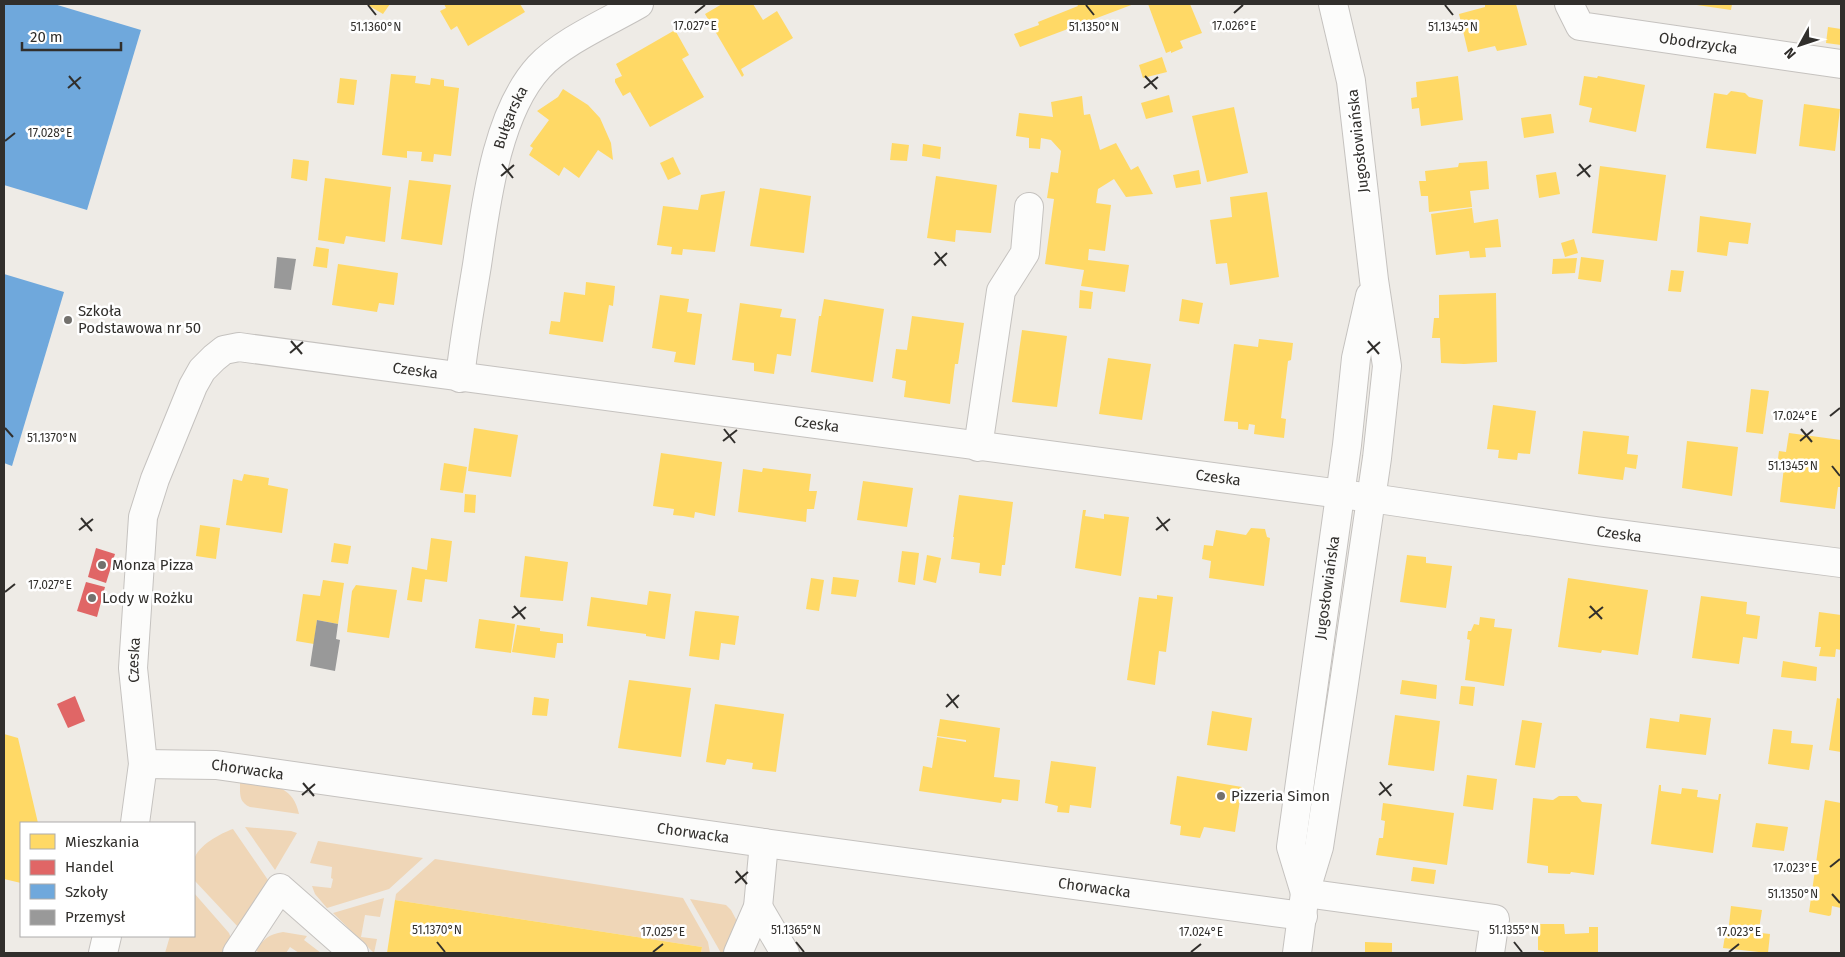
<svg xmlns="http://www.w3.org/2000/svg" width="1845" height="957" viewBox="0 0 1845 957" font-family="'Fira Sans',sans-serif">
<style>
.green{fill:#efd6b7}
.homes{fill:#ffd966}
.shops{fill:#e06666}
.schools{fill:#6fa8dc}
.industry{fill:#999}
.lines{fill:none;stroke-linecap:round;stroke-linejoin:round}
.minor-casing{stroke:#c5c2bf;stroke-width:30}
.minor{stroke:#fcfcfb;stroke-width:28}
.ticks{fill:none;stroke:#312f2c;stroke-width:2}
.poi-dot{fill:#73716d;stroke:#fff;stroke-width:2}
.labels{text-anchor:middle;stroke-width:5;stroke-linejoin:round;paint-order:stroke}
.street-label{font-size:15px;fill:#312f2c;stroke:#fff}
.poi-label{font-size:15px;fill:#312f2c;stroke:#fff;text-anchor:start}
.ticks-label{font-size:12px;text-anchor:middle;fill:#312f2c;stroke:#fff;stroke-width:5;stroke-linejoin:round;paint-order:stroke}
</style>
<rect width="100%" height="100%" fill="#eeebe6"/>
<g class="green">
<path d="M240,783C267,783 293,783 299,814L250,807C239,802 240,795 240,783Z"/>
<polygon points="245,827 291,831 297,833 275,870"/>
<path d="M233,829L268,880L239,928L194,880C194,874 192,866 194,860C197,846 221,833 233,829Z"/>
<polygon points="318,841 423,858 389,889 327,908 315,894 312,886 331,888 333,879 331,878 332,867 310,863"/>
<polygon points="435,859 683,898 708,942 710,953 701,953 702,947 395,900 396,894"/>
<path d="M194,893L229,933C233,941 227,946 223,953H165L170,936H194Z"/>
<polygon points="384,898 380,917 365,915 361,937 377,939 374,953 333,913"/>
<polygon points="690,899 726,905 731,910 738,923 727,953 721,953"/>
<path d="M283,932L307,936L304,940L321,953H299L290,947L286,953H261L256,951C263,939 269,934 283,932Z"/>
</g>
<g class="homes">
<polygon points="366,4 390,4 383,14"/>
<polygon points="444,4 520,4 525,12 468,46 457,26 451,30 440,11 446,8"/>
<polygon points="722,4 753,4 763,20 777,11 793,38 741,69 744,75 742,77 705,14"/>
<polygon points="1077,4 1134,4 1020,47 1014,34 1039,25 1038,22 1078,6"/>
<polygon points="1148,4 1190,4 1202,33 1180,41 1183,48 1171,53 1171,51 1166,53"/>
<polygon points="1491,4 1516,4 1527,45 1497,51 1495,46 1468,52 1459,14 1485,7 1485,5"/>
<polygon points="1690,4 1732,4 1731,10"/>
<polygon points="1828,27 1841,29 1841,45 1826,43"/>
<polygon points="675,30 689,55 682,59 704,97 650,127 630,92 623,96 615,82 615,79 622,76 616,64"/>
<polygon points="1162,57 1167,72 1143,78 1139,65"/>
<polygon points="391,74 416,76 415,83 430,85 431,78 444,80 444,86 459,88 451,156 434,154 433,162 421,161 422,152 407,151 407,158 382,155"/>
<polygon points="1458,76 1463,120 1421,126 1419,108 1412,109 1411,98 1417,97 1416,82"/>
<polygon points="1584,76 1597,78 1598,76 1645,85 1636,132 1589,122 1592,108 1579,105"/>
<polygon points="340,78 357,80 354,105 337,103"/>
<polygon points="563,89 588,105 600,118 611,143 613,160 598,150 579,178 564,167 559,176 529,155 533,148 530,146 549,120 537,111 558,97"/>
<polygon points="1731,91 1745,93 1749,97 1763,100 1756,154 1706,148 1714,93 1727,95"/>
<polygon points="1169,95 1173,112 1146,119 1141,103"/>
<polygon points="1082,96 1084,115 1090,114 1100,150 1116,143 1131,170 1138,166 1153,194 1126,197 1114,179 1098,189 1096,203 1111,205 1105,251 1089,249 1088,260 1129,265 1125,292 1081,286 1084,270 1045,264 1054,199 1047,198 1051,172 1058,173 1061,151 1051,140 1041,138 1040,149 1029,148 1029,138 1016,136 1019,113 1053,117 1051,102"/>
<polygon points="1804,104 1840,109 1835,151 1799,146"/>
<polygon points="1234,107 1248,173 1207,182 1192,116"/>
<polygon points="1551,114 1554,133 1524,138 1521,118"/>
<polygon points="892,143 909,145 907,161 890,160"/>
<polygon points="923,144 941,147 940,159 922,156"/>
<polygon points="673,157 681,174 668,180 660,163"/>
<polygon points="293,159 309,161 307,181 291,178"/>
<polygon points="1487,161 1489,189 1470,191 1472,207 1429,212 1428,196 1421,196 1419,181 1426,181 1425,171 1458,167 1459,163"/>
<polygon points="1600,166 1666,175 1657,241 1592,233"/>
<polygon points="1199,170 1201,184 1176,188 1173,175"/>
<polygon points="1556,172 1560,194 1539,198 1536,175"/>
<polygon points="936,176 997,185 991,233 956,230 955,242 927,238"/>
<polygon points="325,178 391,187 385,242 346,236 344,244 318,240"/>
<polygon points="409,180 451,185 442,245 401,239"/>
<polygon points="760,188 811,196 804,253 750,246"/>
<polygon points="725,191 715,252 683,249 682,255 671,254 672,247 657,245 663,206 698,210 701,195"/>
<polygon points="1267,192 1279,277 1230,285 1227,263 1216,264 1210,220 1232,217 1230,197"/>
<polygon points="1472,208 1474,223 1498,219 1501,247 1485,248 1486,257 1470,258 1469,251 1436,255 1431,214"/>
<polygon points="1700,216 1751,223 1748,244 1729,242 1727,256 1697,252"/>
<polygon points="1574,239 1578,253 1565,257 1561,243"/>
<polygon points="316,247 329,249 327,268 313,266"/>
<polygon points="1581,257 1604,260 1601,282 1578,279"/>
<polygon points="1577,258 1575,273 1552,274 1553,259"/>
<polygon points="338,264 398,273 394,305 379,303 377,312 332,305"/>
<polygon points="1671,270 1684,271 1681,292 1668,291"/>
<polygon points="586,282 615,286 613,306 609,305 603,342 549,334 551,321 560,322 564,292 585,295"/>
<polygon points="1080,290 1093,292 1091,309 1079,308"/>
<polygon points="1496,293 1497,362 1464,364 1441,363 1440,338 1432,338 1434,318 1439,318 1439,295"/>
<polygon points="660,295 689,299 687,312 702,314 695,365 674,362 676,352 652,348"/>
<polygon points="824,299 884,309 873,382 811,372 819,316 821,316"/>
<polygon points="1182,299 1203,303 1199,324 1179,321"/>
<polygon points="740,303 782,309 780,317 796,319 791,356 777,354 774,374 754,371 754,363 732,360"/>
<polygon points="912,316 964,323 958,364 955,364 950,404 904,397 906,381 892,378 896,349 907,350"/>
<polygon points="1022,330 1067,336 1057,407 1012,402"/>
<polygon points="1259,339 1293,343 1291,360 1288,361 1281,418 1286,419 1284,438 1254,434 1255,425 1249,424 1248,430 1238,429 1238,422 1224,421 1234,344 1258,347"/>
<polygon points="1108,358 1151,364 1142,420 1099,414"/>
<polygon points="1751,389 1769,391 1763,434 1746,432"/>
<polygon points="1493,405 1536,411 1530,454 1518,453 1517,460 1498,458 1499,450 1487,449"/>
<polygon points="474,428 518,435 511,477 468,471"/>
<polygon points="1583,431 1629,436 1627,454 1638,455 1636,469 1625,467 1623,480 1578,474"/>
<polygon points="1789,433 1841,440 1841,487 1838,487 1835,509 1780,502 1784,467 1777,466 1779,451 1786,452"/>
<polygon points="1687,441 1738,447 1732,496 1682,488"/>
<polygon points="661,453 722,462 715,516 695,512 694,518 683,516 673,515 674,509 653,506"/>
<polygon points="444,463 467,467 463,493 440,490"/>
<polygon points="763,468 811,474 809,491 817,491 814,509 807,509 806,522 738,512 743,469 762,472"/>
<polygon points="244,474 269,478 268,485 288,489 282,533 226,525 233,479 242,481"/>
<polygon points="863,481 913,488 907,527 857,520"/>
<polygon points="465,494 476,495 475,513 464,512"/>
<polygon points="959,495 1013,502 1005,565 1002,565 1001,576 979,573 980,563 951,559 954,537 953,537"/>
<polygon points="1083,510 1086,510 1085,516 1104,519 1104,514 1129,517 1121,576 1075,568"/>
<polygon points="200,525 220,528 216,559 196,556"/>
<polygon points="1251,528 1265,529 1267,537 1270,538 1264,586 1209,578 1211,561 1202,559 1204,545 1213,546 1216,530 1246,535"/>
<polygon points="431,538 452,541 447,582 425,579 422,602 407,600 412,567 427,570"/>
<polygon points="334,543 351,546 348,564 331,562"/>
<polygon points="902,551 919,553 915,585 898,582"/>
<polygon points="927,555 941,558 936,583 923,580"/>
<polygon points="1407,555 1426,557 1426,563 1452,566 1446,608 1400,602"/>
<polygon points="525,556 568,562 563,601 520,597"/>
<polygon points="833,577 859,580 856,597 831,594"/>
<polygon points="811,578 824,580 819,611 806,609"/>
<polygon points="1568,578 1648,590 1638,655 1602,650 1601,653 1558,647"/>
<polygon points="323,580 344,583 338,624 317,620 314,644 296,641 303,594 320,596"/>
<polygon points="356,585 397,590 389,638 347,632 352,591"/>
<polygon points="649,591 671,594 665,639 646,636 646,634 587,626 591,597 647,605"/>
<polygon points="1157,595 1173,597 1166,652 1159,651 1155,685 1127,680 1139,597 1157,599"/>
<polygon points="1701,596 1747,602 1746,614 1760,616 1757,639 1743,637 1739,664 1692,658"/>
<polygon points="695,611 739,616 735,645 721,643 719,660 689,656"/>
<polygon points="1819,612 1841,615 1841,650 1836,649 1835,657 1819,656 1821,647 1815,647"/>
<polygon points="1480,617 1495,619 1494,627 1512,629 1504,686 1465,680 1470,640 1467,639 1468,631 1471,631 1474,624 1479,625"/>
<polygon points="479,619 515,624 511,653 475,648"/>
<polygon points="517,625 540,628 540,631 563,634 563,643 557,643 555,658 512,652"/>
<polygon points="1783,661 1817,667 1816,681 1781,677"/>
<polygon points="629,680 691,688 681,757 618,748"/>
<polygon points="1402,680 1437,685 1436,699 1400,694"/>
<polygon points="1461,686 1475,687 1473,706 1459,704"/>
<polygon points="534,697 549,699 547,716 532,715"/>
<polygon points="1837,698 1841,699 1841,752 1829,750"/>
<polygon points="715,704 784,714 776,772 752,769 753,763 727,759 725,765 706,762"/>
<polygon points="1212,711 1252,718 1247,751 1207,745"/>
<polygon points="1680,714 1711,718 1706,755 1646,748 1650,718 1679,722"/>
<polygon points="1395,715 1440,721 1434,771 1388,765"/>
<polygon points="940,719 1000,728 994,777 1020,780 1018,801 1002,799 1001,803 919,791 923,766 932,768 937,737 966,742 966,740 937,736"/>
<polygon points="1522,720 1542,723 1535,768 1515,765"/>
<polygon points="1773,729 1792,731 1791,743 1813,745 1809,770 1768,764"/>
<polygon points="4,734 18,738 38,823 21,823 21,883 4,879"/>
<polygon points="1051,761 1096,767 1091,808 1070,805 1069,813 1057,812 1058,806 1045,803"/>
<polygon points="1467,775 1497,779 1493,810 1463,806"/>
<polygon points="1177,776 1242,787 1235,832 1204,827 1200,838 1180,835 1181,826 1170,824"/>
<polygon points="1659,785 1661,785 1661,791 1681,794 1682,788 1698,790 1697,797 1718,800 1719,794 1721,794 1713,853 1651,844"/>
<polygon points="1559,796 1577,796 1582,802 1602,804 1594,875 1571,872 1570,874 1548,873 1548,866 1527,863 1533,798 1553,800"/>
<polygon points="1825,800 1841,803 1841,908 1832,906 1831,915 1829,916 1809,912"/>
<polygon points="1383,803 1454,813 1447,865 1376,855 1379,838 1383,838 1385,821 1381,820"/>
<polygon points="1756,823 1788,827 1784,851 1752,847"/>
<polygon points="1413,867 1436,870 1434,884 1411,881"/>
<polygon points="395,900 702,947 701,953 387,953"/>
<polygon points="1731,906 1762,910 1759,929 1729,925"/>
<polygon points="1538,924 1564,924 1565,934 1589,933 1589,927 1598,927 1598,953 1544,953 1544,951 1538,950"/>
<polygon points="1726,929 1770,934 1768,953 1723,948"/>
<polygon points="1365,942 1392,943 1392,953 1365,953"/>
</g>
<g class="shops">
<polygon points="96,548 115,554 106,583 88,577"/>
<polygon points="86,582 105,587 97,617 77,611"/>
<polygon points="75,696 85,721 68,728 57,704"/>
</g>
<g class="schools">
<polygon points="4,4 54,4 141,30 87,210 4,185"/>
<polygon points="4,274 64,292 12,466 4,463"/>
</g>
<g class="industry">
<polygon points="277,257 296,259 291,290 274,288"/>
<polygon points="317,620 338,624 336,639 340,640 335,671 310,666"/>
</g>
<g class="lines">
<defs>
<g id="minor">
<path id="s1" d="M1569,4L1580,26L1841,64"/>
<path id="s2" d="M460,378C464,340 471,302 477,265C486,204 496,114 539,67C563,41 608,22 639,4"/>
<polyline points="978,447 1001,291 1025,253 1029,207"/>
<path id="s3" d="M143,764L216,765L764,843L1303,916"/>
<path id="s4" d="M135,823L143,764L133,668L143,517L155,479L193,386L202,370L214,358L224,350L239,347L1371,498L1596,531L1841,563"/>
<path id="s5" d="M1305,893L1291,847L1347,445L1356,358L1370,296"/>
<polyline points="1305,893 1495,919 1490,953"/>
<polyline points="758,907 785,953"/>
<polyline points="103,953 107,936"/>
<polyline points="237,953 280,888 354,953"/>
<polyline points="738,953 758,907 764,843"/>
<polyline points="1297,953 1305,893 1319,847 1343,690 1377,458 1387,366 1374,280 1351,81 1333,4"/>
</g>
</defs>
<use href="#minor" class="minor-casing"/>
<use href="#minor" class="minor"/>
</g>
<path class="ticks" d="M368,5L376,15M1086,5L1094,15M1445,5L1453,15M695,13L705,5M1234,13L1243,5M69,76L80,89M1145,76L1157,89M68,88L81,77M1144,88L1158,77M5,141L15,133M502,164L513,178M1579,164L1590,177M501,176L514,165M1577,176L1591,165M935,252L946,266M934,265L947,253M291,341L302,354M1368,341L1379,354M290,353L303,342M1367,353L1380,342M1830,416L1840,408M5,428L13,437M724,429L735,443M1801,429L1812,442M723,441L737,430M1800,441L1813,430M1832,466L1840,476M1157,517L1168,531M81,518L92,531M79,530L93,519M1156,530L1170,519M5,592L15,584M514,606L525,619M1590,606L1602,619M512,618L526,607M1589,618L1603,607M947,694L958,708M946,707L959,695M1380,782L1391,796M303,783L314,796M302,795L315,784M1379,795L1392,784M1830,867L1840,859M736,871L747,884M735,883L748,872M1832,894L1840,903M437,942L445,952M796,942L804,952M1514,942L1522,952M653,952L663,944M1191,952L1201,944M1729,952L1739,944"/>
<g class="poi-dot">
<circle cx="68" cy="320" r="5"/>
<circle cx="102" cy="565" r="5"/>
<circle cx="92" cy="598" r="5"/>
<circle cx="1221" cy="796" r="5"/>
</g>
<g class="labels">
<g class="street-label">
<text dy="5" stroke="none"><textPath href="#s1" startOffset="144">Obodrzycka</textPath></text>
<text dy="5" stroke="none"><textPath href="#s2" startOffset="266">Bułgarska</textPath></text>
<text transform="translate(1358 141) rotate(-96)" y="5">Jugosłowiańska</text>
<text dy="5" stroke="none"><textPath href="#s4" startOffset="689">Czeska</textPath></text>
<text dy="5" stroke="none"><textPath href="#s4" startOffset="1094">Czeska</textPath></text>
<text dy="5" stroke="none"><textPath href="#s4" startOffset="1499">Czeska</textPath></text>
<text dy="5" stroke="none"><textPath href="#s4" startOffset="1904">Czeska</textPath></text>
<text dy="5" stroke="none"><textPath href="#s5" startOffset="310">Jugosłowiańska</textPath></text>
<text dy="5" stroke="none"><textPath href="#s4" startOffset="164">Czeska</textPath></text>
<text dy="5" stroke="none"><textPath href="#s3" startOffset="105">Chorwacka</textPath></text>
<text dy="5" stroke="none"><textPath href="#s3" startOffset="555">Chorwacka</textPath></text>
<text dy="5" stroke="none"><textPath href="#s3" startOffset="960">Chorwacka</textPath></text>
</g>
<g class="poi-label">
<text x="78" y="316">Szkoła<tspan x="78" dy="17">Podstawowa nr 50</tspan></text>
<text x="112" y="570">Monza Pizza</text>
<text x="102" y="603">Lody w Rożku</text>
<text x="1231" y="801">Pizzeria Simon</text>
</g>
</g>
<g class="ticks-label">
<text x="695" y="30">17.027°E</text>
<text x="1234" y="30">17.026°E</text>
<text x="1453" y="31">51.1345°N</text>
<text x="376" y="31">51.1360°N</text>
<text x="1094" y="31">51.1350°N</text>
<text x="50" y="137">17.028°E</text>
<text x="1795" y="420">17.024°E</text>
<text x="52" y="442">51.1370°N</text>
<text x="1793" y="470">51.1345°N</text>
<text x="50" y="589">17.027°E</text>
<text x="1795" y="872">17.023°E</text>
<text x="1793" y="898">51.1350°N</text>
<text x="437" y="934">51.1370°N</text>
<text x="796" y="934">51.1365°N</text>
<text x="1514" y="934">51.1355°N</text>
<text x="663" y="936">17.025°E</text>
<text x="1201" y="936">17.024°E</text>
<text x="1739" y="936">17.023°E</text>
</g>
<rect width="1845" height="957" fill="none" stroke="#312f2c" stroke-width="10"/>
<rect x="20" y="822" width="175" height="115" fill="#ffffff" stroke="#adacab"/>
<rect x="30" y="834" width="25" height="15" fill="#ffd966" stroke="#adacab"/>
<text x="65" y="847" font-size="15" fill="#312f2c">Mieszkania</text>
<rect x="30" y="860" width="25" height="15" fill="#e06666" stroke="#adacab"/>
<text x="65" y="872" font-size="15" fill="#312f2c">Handel</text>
<rect x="30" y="884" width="25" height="15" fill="#6fa8dc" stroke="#adacab"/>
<text x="65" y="897" font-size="15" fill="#312f2c">Szkoły</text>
<rect x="30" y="910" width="25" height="15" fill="#999999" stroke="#adacab"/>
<text x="65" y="922" font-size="15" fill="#312f2c">Przemysł</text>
<g transform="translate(1800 45) rotate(230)" stroke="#ffffff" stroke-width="4" paint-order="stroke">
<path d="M0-4L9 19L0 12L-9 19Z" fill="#312f2c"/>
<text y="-8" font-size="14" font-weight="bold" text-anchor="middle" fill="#312f2c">N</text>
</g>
<path d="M22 42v8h99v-8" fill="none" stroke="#312f2c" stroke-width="2.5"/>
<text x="30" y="42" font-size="15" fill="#312f2c" stroke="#ffffff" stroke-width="4" paint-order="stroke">20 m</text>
</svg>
